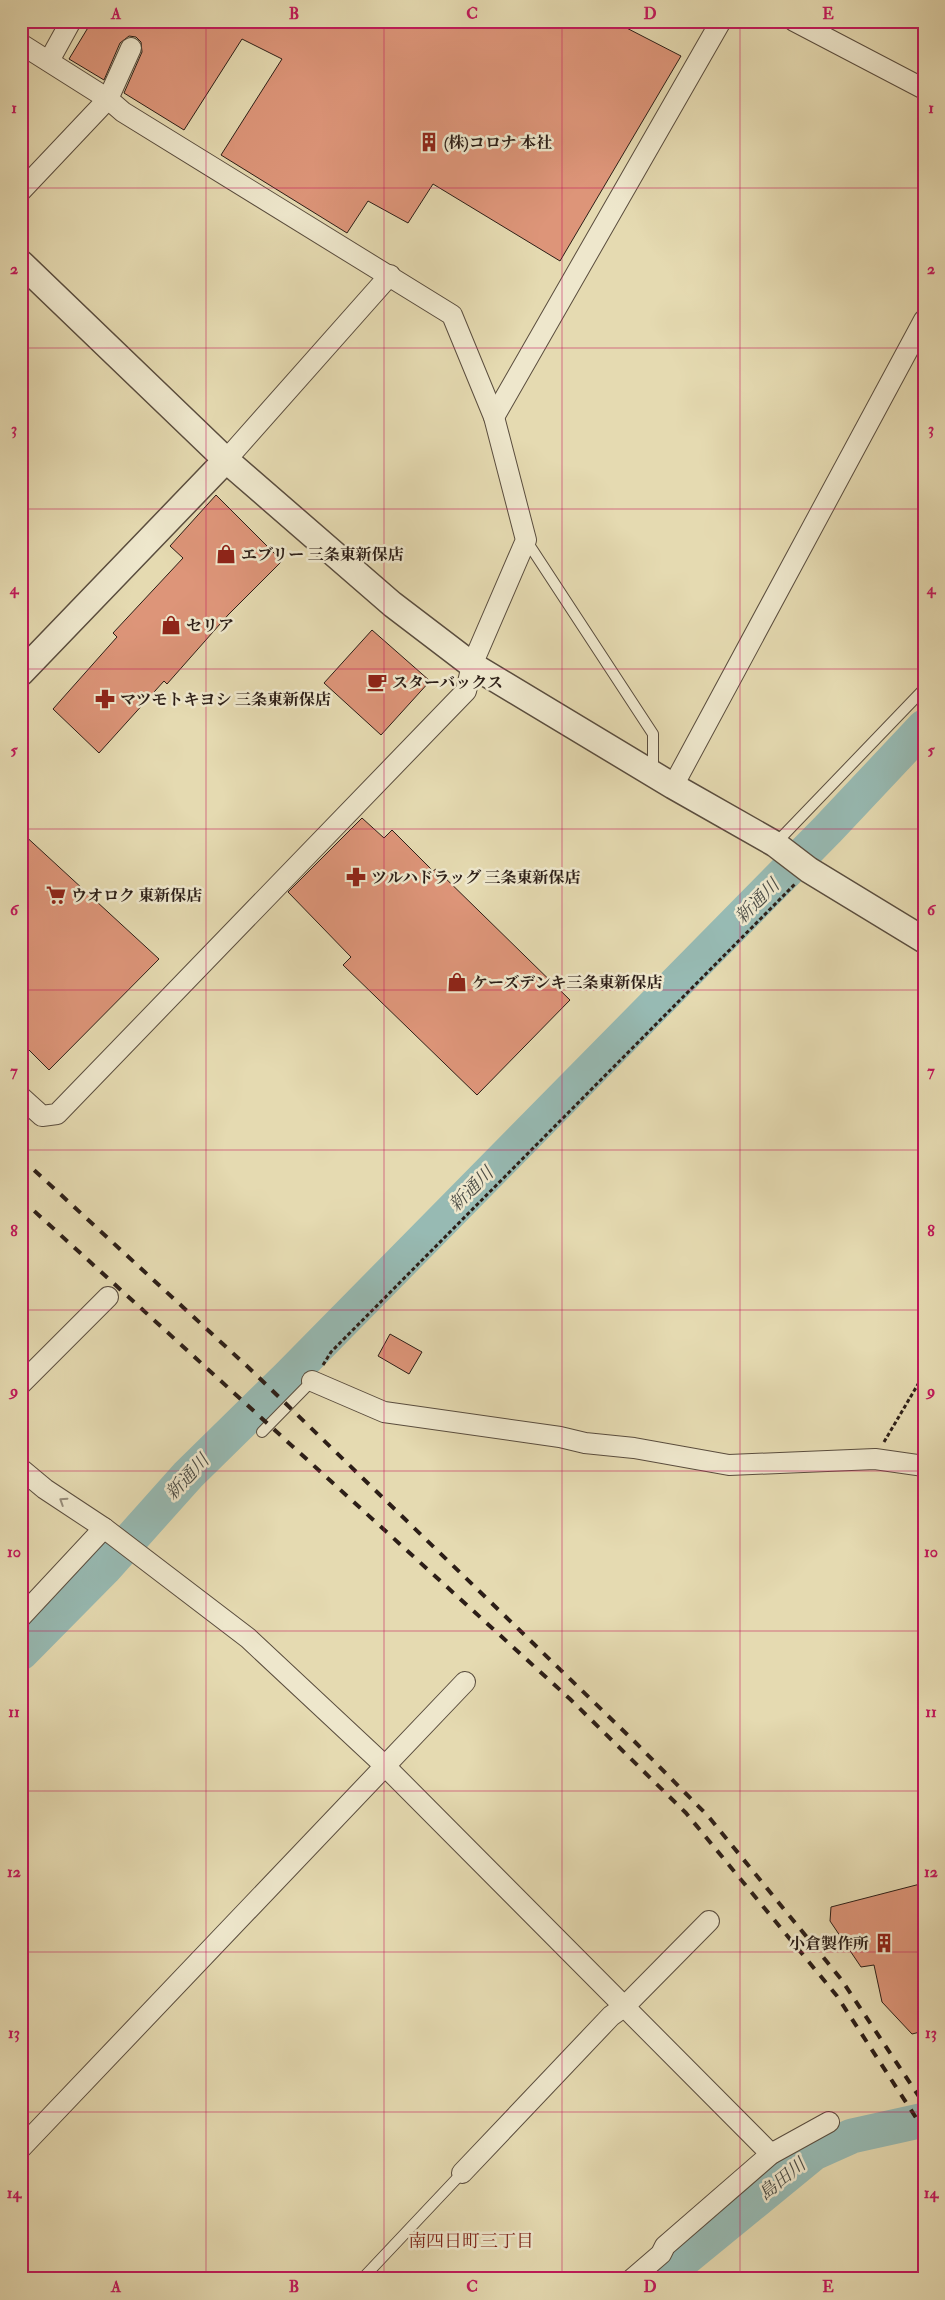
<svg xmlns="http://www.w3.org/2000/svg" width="945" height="2300" viewBox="0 0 945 2300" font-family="'IM FELL Double Pica','Noto Serif JP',serif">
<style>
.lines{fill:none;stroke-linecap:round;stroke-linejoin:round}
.river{stroke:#97bab3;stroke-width:35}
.building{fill:#dd9579;stroke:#2c1e17}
.service-casing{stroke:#5a4d3e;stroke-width:12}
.minor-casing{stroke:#5a4d3e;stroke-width:22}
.tertiary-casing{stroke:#5a4d3e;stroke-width:28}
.path{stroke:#2c1e17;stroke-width:3;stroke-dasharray:4 2.5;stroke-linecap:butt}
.service{stroke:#eee7cc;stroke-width:10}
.minor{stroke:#eee7cc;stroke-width:20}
.tertiary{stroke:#eee7cc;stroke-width:25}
.rail{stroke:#2c1e17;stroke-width:4;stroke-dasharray:9 9;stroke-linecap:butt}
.oneway{stroke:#978d7b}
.grid{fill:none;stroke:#c2185b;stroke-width:1;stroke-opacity:0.55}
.labels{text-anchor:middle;stroke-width:5;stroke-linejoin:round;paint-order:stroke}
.poi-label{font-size:16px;font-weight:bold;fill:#2c1e17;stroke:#eee7cc;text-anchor:start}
.water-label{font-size:18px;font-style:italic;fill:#4c4d46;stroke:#eee7cc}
.neighbourhood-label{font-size:18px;fill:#7a1f14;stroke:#eee7cc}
.neatline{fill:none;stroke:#c2185b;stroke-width:2}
.grid-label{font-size:16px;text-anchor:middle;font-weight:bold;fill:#c2185b}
</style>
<rect width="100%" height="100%" fill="#e5dab1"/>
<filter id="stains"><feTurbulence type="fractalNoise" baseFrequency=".004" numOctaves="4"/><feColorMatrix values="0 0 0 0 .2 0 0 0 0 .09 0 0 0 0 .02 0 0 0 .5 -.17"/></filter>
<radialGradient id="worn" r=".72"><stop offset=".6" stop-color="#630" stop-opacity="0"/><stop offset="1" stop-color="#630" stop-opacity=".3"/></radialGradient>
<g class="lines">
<g class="river">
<polyline points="21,1653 104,1569 188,1475 288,1377 828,829 924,727"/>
<polyline points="660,2279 814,2153 852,2136 924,2120"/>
</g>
</g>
<g class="building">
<polygon points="92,21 613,21 681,56 560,261 433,184 408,223 368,201 347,233 221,155 282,59 242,39 184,130 124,93 142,52 141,42 136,37 129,36 120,43 104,80 69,59"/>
<polygon points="216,495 282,561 228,615 167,684 164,681 99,753 53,709 117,637 113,633 183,558 170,546"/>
<polygon points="372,630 430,681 381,735 324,683"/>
<polygon points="362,818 384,838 392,830 433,871 436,869 570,1000 477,1095 343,965 351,957 288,892"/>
<polygon points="21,832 159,959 49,1070 21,1042"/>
<polygon points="390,1334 422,1352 409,1374 378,1356"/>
<polygon points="924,1883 924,2031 912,2034 882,2002 874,1965 861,1967 830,1921 831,1907"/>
</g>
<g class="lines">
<defs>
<g id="service">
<polyline points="526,540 653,734 653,772"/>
<polyline points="775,844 924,689"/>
<polyline points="262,1432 312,1381"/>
<polyline points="362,2279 462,2173"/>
</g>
<g id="minor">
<polyline points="794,21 924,89"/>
<polyline points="21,44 108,99 123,112 452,315 494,417 526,540 472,665 466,691 57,1114 42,1116 21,1097"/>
<polyline points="49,61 71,21"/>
<polyline points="21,191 108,99 131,48"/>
<polyline points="494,417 721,21"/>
<polyline points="226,460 390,275"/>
<polyline points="673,786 924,320"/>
<polyline points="312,1381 384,1412 560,1437 585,1443 634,1448 729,1465 875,1459 924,1466"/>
<polyline points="21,1384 108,1297"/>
<polyline points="21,1469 45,1489 104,1528 248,1638 384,1765 771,2154"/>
<polyline points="21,1617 104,1528"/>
<polyline points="21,2148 465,1682"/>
<polyline points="462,2173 611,2016 625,2006 709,1921"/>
<polyline points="632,2279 661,2254 665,2246 771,2154 829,2122"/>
</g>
<g id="tertiary">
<polyline points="21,263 226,460 392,604 472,665 673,786 775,844 809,870 924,940"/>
<polyline points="21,673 226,460"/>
</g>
</defs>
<use href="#service" class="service-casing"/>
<use href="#minor" class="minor-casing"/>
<use href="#tertiary" class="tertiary-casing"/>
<g class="path">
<polyline points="323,1365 331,1352 795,884"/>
<polyline points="884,1442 924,1374"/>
</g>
<use href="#service" class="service"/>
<use href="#minor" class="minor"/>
<use href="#tertiary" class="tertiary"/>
<g class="rail">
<polyline points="21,1158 249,1368 635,1742 708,1816 841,1979 924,2104"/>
<polyline points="21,1199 570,1699 686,1813 837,1996 924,2130"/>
</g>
</g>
<defs><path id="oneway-chevron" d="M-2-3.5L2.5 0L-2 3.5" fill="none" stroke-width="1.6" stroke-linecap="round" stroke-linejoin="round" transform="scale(1.25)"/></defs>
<use class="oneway" href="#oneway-chevron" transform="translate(63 1501) rotate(-147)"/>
<path class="grid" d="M206,21V2279M384,21V2279M562,21V2279M740,21V2279M21,188H924M21,348H924M21,509H924M21,669H924M21,829H924M21,990H924M21,1150H924M21,1310H924M21,1471H924M21,1631H924M21,1791H924M21,1952H924M21,2112H924"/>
<defs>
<symbol id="building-bare" viewBox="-9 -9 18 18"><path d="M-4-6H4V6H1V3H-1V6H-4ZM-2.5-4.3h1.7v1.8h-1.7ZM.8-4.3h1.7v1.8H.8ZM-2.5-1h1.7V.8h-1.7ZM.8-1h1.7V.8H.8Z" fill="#8f2418" stroke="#eee7cc" stroke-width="2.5" paint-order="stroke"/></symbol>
<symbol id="shop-bare" viewBox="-9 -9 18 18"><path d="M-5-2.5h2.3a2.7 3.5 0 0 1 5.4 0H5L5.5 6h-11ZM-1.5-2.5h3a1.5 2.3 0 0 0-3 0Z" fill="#8f2418" stroke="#eee7cc" stroke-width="2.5" paint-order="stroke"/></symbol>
<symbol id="cafe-bare" viewBox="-9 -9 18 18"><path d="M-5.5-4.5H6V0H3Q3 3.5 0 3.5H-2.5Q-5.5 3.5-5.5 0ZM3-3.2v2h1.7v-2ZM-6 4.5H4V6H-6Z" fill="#8f2418" stroke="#eee7cc" stroke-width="2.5" paint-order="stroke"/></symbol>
<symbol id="pharmacy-bare" viewBox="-9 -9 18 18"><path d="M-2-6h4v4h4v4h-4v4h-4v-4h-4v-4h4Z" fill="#8f2418" stroke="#eee7cc" stroke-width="2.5" paint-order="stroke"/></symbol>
<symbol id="supermarket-bare" viewBox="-9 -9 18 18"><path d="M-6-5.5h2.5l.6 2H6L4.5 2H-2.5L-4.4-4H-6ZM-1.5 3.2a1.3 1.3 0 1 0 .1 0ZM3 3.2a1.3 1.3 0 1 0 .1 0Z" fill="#8f2418" stroke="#eee7cc" stroke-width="2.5" paint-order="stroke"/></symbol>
</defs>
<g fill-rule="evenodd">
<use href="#building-bare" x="415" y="128" width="28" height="28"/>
<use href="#shop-bare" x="212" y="540" width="28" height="28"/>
<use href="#shop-bare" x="157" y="611" width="28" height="28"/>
<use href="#cafe-bare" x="363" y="668" width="28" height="28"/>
<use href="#pharmacy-bare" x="91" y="685" width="28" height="28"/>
<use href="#pharmacy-bare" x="342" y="863" width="28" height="28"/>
<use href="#supermarket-bare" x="42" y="881" width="28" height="28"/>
<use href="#shop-bare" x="443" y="968" width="28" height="28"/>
<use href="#building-bare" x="870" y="1929" width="28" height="28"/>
</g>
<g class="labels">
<g class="poi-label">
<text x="444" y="148">(株)コロナ 本社</text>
<text x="241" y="560">エブリー 三条東新保店</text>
<text x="186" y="631">セリア</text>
<text x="392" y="688">スターバックス</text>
<text x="120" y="705">マツモトキヨシ 三条東新保店</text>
<text x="371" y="883">ツルハドラッグ 三条東新保店</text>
<text x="71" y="901">ウオロク 東新保店</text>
<text x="472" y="988">ケーズデンキ三条東新保店</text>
<text x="869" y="1949" text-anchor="end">小倉製作所</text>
</g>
<g class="water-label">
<text transform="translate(757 901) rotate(-45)" y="6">新通川</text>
<text transform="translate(471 1189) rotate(-45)" y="6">新通川</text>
<text transform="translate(187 1477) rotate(-47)" y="6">新通川</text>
<text transform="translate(782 2179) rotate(-39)" y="6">島田川</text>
</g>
<g class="neighbourhood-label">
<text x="471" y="2247">南四日町三丁目</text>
</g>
</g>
<rect width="945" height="2300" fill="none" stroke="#e5dab1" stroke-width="55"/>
<rect x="28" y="28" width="890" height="2244" class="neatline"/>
<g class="grid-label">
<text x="116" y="19">A</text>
<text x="294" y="19">B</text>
<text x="472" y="19">C</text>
<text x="650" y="19">D</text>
<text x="828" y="19">E</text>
<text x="14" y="113">1</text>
<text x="931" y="113">1</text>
<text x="14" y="274">2</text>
<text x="931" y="274">2</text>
<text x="14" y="434">3</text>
<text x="931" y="434">3</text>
<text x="14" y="594">4</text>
<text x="931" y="594">4</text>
<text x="14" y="755">5</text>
<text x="931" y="755">5</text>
<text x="14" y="915">6</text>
<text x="931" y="915">6</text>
<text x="14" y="1076">7</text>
<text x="931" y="1076">7</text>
<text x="14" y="1236">8</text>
<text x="931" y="1236">8</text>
<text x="14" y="1396">9</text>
<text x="931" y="1396">9</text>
<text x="14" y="1557">10</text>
<text x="931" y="1557">10</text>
<text x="14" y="1717">11</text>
<text x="931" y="1717">11</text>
<text x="14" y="1877">12</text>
<text x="931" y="1877">12</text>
<text x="14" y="2038">13</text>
<text x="931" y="2038">13</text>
<text x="14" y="2198">14</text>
<text x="931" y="2198">14</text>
<text x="116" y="2292">A</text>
<text x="294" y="2292">B</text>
<text x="472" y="2292">C</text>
<text x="650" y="2292">D</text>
<text x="828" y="2292">E</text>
</g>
<rect width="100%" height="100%" filter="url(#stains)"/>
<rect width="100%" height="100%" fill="url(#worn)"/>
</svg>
